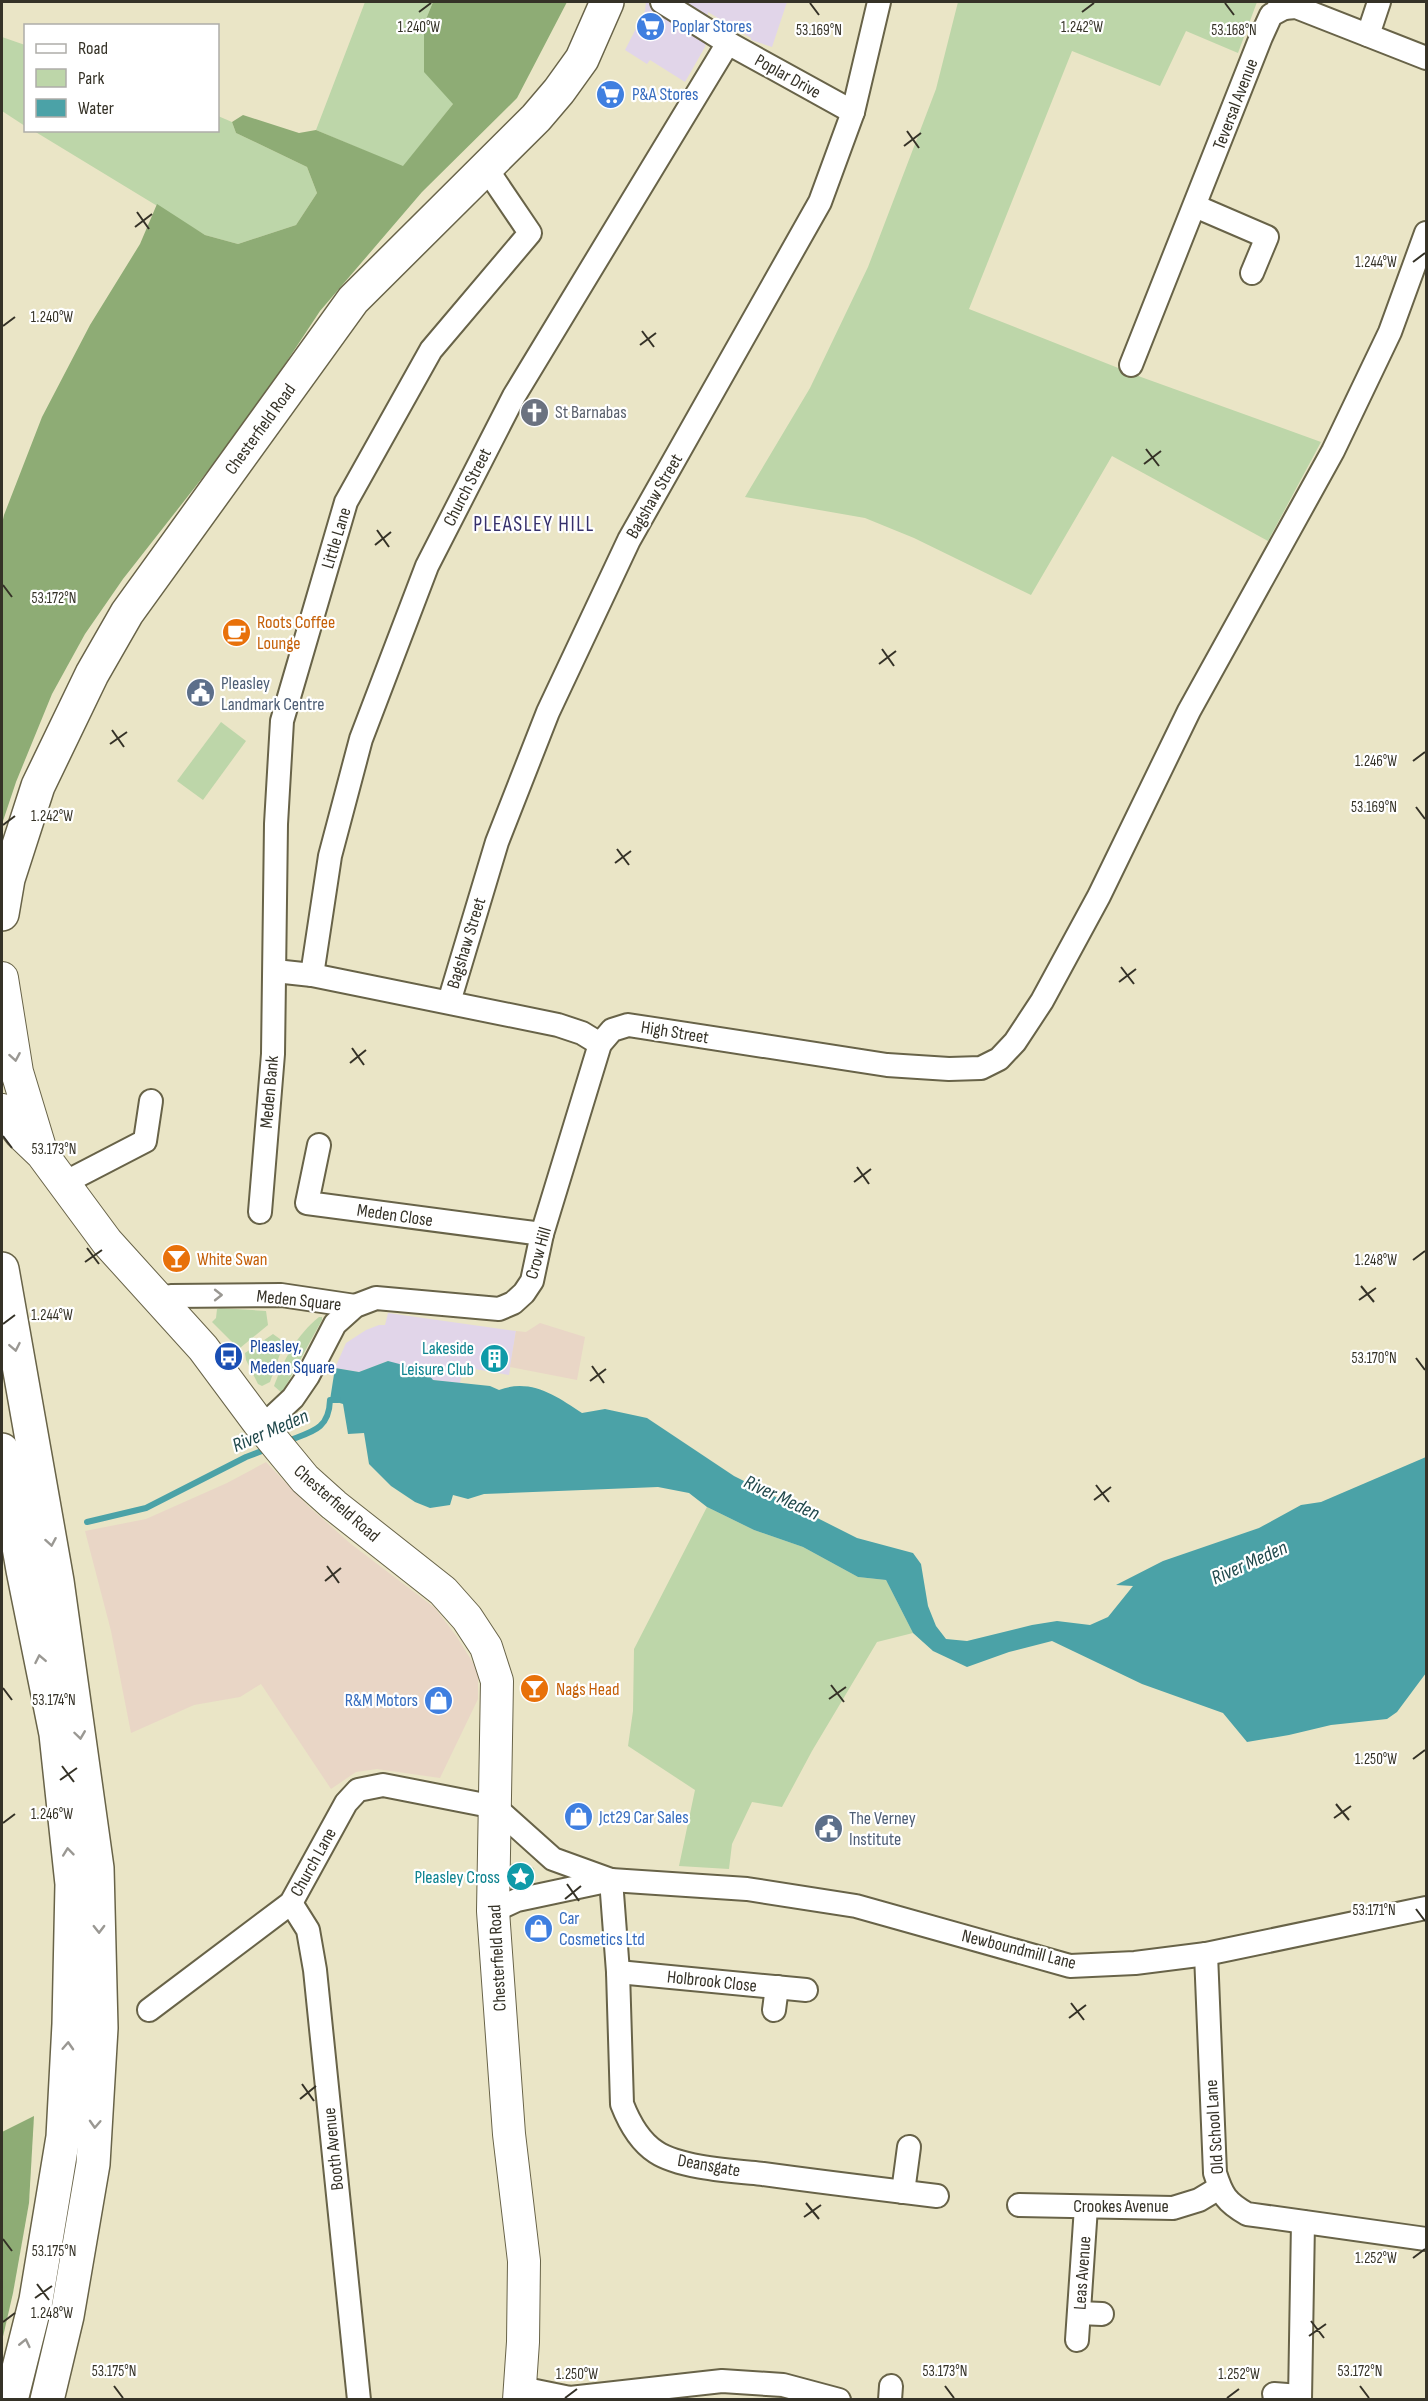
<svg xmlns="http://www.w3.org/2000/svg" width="1428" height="2401" viewBox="0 0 1428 2401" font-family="'Sofia Sans Condensed',sans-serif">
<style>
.commercial{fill:#e1d5e9}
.industrial{fill:#e9d6c6}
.green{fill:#bdd6a9}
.forest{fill:#8eac75}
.water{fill:#4ba2a7}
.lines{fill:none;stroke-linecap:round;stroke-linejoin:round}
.stream{stroke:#4ba2a7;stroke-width:6}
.street-casing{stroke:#686348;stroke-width:26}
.secondary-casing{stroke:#686348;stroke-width:34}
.highway-casing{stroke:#686348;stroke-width:36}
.street{stroke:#fff;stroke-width:22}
.secondary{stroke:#fff;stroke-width:32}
.highway{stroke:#fff;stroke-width:33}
.oneway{stroke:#9a9893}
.ticks{fill:none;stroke:#353227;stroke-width:2}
.labels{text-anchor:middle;stroke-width:4.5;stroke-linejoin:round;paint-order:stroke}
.shop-label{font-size:18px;fill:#366cbe;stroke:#fff;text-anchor:start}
.street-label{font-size:18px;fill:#353227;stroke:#fff}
.worship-label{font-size:18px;fill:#5b616d;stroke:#fff;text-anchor:start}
.food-label{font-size:18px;fill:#c56008;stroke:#fff;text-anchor:start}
.service-label{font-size:18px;fill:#4e5e75;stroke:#fff;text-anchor:start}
.transit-label{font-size:18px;fill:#164399;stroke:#fff;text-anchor:start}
.culture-label{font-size:18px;fill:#0d838f;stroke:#fff;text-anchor:end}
.water-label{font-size:20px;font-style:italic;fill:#21494c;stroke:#fff}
.quarter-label{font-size:21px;letter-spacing:1.5px;fill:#36306b;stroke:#fff}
.ticks-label{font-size:15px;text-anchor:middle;fill:#353227;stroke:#fff;stroke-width:4.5;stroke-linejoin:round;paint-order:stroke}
</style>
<rect width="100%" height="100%" fill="#eae5c6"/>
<g class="commercial">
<polygon points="646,2 787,2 772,47 751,40 751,38 708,12 705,47 685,82 650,60 647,64 625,50 645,11"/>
<polygon points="388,1313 516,1331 509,1375 463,1367 460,1383 433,1380 388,1361 359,1372 335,1368 346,1343 366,1330 379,1325 385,1325"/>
</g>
<g class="industrial">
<polygon points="540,1323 585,1337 577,1380 510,1367 516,1331 526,1332"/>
<polygon points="266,1462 308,1506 351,1544 435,1608 457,1637 478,1671 478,1699 440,1778 377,1769 356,1772 331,1789 261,1684 240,1697 194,1705 131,1733 111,1631 85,1531 146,1519 227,1483"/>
</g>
<g class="green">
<polygon points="365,2 433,2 424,24 453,104 403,167 316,130"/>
<polygon points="958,2 1257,2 1238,53 1186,31 1160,86 1072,51 969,309 1141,377 1321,442 1268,541 1112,456 1031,595 914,538 865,518 745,497 810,388 868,267 936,89"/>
<polygon points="2,37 25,45 25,126 2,111"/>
<polygon points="218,116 232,122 236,133 307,167 317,193 296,225 238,244 205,235 34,131 218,130"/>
<polygon points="221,722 246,741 203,800 177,781"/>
<polygon points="220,1308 266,1311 268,1325 240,1348 236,1346 212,1322 216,1318 217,1309"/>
<path d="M319,1317H322V1320L282,1393L274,1386C284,1359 296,1336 319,1317Z"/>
<polygon points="273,1334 280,1339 285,1340 270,1382 262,1386 258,1384 246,1360 245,1353"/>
<polygon points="707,1507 754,1530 803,1547 858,1577 886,1580 913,1633 877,1642 812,1751 782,1807 752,1802 732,1844 729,1869 679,1866 695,1790 628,1746 633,1711 634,1649"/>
<path d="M520,1861L534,1868L535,1878C527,1889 518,1888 508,1880L507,1865Z"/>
</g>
<g class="forest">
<polygon points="433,2 567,2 517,98 422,192 320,311 250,417 123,579 85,634 52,694 16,782 2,824 2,524 4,515 42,417 90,325 140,244 157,204 205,235 238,244 296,225 317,193 307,167 236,133 232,122 243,115 299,133 316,130 403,166 453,104 424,72 424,24"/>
<polygon points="34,2116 29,2203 13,2293 2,2341 2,2132"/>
</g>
<path class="water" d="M388,1361L426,1371L433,1380L490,1386L499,1390C531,1378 556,1396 582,1413L605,1409L647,1418L734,1476L857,1538L913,1553L921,1564L928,1606L936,1626L946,1639L967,1641L1032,1625L1057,1621L1090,1625L1108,1617L1133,1586L1116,1585L1163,1561L1259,1528L1301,1505L1321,1502L1426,1457V1673L1397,1712L1387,1719L1331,1725L1289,1735L1247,1742L1223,1713L1142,1684L1052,1641L1009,1652L967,1667L933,1651L913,1633L886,1580L858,1577L803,1547L754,1530L707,1507L689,1493L658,1487L484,1494L468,1499L453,1495L450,1505L430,1508L415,1502L391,1486L369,1464L364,1433L348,1434L343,1404L330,1400L335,1368L359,1372Z"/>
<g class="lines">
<g class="stream">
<path d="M285,1442C310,1432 329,1431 330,1400H338"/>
<polyline points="87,1522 146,1508 246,1457 267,1449"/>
</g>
<defs>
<g id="street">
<polyline points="662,2 728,43 853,112"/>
<polyline points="1284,8 1296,7 1426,58"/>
<polyline points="1368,35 1379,2"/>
<polyline points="1195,206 1267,237 1252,273"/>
<polyline points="1131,365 1261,37 1271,15 1284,8 1279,2"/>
<polyline points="275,971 312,975 558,1025 582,1033 600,1044"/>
<polyline points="312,975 330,856 361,739 427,566 514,396 728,43"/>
<polyline points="449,1002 497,842 548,712 629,540 820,202 853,112 879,2"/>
<polyline points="319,1145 307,1203 542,1234"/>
<polyline points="64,1183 145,1141 151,1101"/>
<polyline points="260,1212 273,1054 276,824 282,721 346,502 431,350 530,233 486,168"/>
<polyline points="162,1303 171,1296 281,1295 355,1306"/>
<polyline points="262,1427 293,1398 308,1376 335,1324 355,1306 376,1298 499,1309 513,1303 524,1293 532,1281 542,1234 600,1044 612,1030 628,1025 887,1065 949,1069 981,1068 999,1059 1015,1042 1042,1001 1099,896 1189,711 1333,451 1390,332 1426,233"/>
<polyline points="291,1903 308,1930 315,1970 359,2400"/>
<polyline points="493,1911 517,1900 611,1880 747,1889 856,1906 1070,1966 1135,1963 1206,1954 1426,1908"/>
<path d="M1206,1954L1215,2173C1222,2195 1226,2202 1247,2214L1426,2239"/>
<polyline points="618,1972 806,1990"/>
<path d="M149,2010L291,1903L346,1803L358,1790L383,1785L495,1807L553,1859L611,1880L618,1972L622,2104C629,2122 639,2141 656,2152C680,2168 734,2171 763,2174C821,2182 879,2189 937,2196"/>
<polyline points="774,2010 777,1987"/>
<polyline points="903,2192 909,2147"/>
<polyline points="1019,2205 1173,2208 1199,2200 1219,2188"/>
<polyline points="1079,2313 1102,2314"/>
<polyline points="1077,2340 1086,2207"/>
<polyline points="521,2388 570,2398 722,2381 783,2385 839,2400"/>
<polyline points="1274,2394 1300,2396"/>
<polyline points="890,2400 891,2386"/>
<polyline points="1300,2400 1303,2222"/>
</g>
<g id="secondary">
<polyline points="2,978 17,1072 40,1148"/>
<polyline points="2,1110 20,1133 42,1154 107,1242 203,1348 258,1422 305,1479 334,1505 443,1591 467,1618 486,1647 497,1681 493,1911 509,2134 524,2261 523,2342 519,2400"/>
</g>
<g id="highway">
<polyline points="2,914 8,879 38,786 92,674 127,613 353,300 536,118 559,91 582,59 607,2"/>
<polyline points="2,1269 57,1581 97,1868 101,2028 93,2164 67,2316 47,2400"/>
<polyline points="2,1450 23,1570 56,1734 72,1884 69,2024 63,2137 36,2300 11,2400"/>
</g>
</defs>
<use href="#street" class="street-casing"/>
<use href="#secondary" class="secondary-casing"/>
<use href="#highway" class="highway-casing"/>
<use href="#street" class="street"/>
<use href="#secondary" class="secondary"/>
<use href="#highway" class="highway"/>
</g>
<defs><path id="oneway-chevron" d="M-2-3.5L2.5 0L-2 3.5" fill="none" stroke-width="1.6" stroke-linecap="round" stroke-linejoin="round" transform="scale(1.5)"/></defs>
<g class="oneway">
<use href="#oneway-chevron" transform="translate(15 1057) rotate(80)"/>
<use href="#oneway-chevron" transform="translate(218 1295)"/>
<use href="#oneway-chevron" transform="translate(15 1347) rotate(79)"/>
<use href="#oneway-chevron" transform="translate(51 1542) rotate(80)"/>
<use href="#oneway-chevron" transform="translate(40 1659) rotate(-101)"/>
<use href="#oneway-chevron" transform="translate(80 1735) rotate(82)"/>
<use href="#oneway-chevron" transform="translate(68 1852) rotate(-96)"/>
<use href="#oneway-chevron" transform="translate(99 1929) rotate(89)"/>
<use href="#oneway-chevron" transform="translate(68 2046) rotate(-87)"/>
<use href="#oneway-chevron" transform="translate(95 2124) rotate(93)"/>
<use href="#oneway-chevron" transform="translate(25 2343) rotate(-77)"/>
</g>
<path class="ticks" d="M810,3L819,15M1225,3L1234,15M419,12L431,3M1082,12L1094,3M907,131L919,148M904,146L921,133M137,212L149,229M135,227L152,214M1413,262L1425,253M3,326L15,317M642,331L654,347M640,345L656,333M1146,449L1159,466M1144,464L1161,451M377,530L389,547M375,545L391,532M3,585L12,597M882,649L894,666M879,664L896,651M112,730L124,747M110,744L127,732M1413,761L1425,752M1416,807L1425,819M3,825L15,816M617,849L629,865M615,863L631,851M1121,967L1134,984M1119,982L1136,969M352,1048L364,1065M350,1063L366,1050M3,1136L12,1148M857,1167L869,1184M854,1182L871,1169M87,1248L99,1264M1413,1260L1425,1251M85,1262L102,1250M1361,1286L1374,1302M1359,1300L1376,1288M3,1324L15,1315M1416,1358L1425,1370M592,1366L604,1383M590,1381L606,1369M1096,1485L1109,1502M1094,1500L1111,1487M327,1566L339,1583M325,1581L341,1568M831,1685L844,1702M3,1688L12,1700M829,1699L846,1687M1413,1759L1425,1750M62,1766L74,1782M60,1780L77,1768M1336,1804L1349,1820M1334,1818L1351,1806M3,1823L15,1814M567,1884L579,1901M565,1899L581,1886M1416,1909L1425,1921M1071,2003L1084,2020M1069,2018L1086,2005M302,2084L314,2101M300,2099L316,2086M806,2203L819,2219M804,2217L821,2205M3,2239L12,2251M1413,2258L1425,2249M37,2284L49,2300M35,2298L52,2286M1311,2321L1324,2338M3,2322L15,2313M1309,2336L1326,2324M114,2386L123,2398M945,2386L954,2398M1360,2386L1369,2398M565,2398L577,2389M1227,2398L1239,2389"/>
<defs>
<symbol id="supermarket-disc" viewBox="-11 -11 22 22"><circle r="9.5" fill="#3f7fe0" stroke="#fff"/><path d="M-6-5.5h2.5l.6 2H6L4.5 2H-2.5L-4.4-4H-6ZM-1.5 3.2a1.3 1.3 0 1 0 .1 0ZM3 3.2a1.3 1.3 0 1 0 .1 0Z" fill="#fff"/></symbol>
<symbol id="church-disc" viewBox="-11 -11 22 22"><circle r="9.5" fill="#6b7280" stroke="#fff"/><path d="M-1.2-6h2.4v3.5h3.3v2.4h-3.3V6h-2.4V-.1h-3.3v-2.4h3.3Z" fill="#fff"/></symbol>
<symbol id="cafe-disc" viewBox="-11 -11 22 22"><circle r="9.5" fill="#e8710a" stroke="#fff"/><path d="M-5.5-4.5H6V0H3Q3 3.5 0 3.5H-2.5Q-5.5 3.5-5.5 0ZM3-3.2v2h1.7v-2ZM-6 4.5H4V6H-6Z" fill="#fff"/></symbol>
<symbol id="civic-disc" viewBox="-11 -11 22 22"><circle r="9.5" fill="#5c6f8a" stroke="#fff"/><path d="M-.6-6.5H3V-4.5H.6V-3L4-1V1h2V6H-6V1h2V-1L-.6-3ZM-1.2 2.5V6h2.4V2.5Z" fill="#fff"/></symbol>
<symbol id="bar-disc" viewBox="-11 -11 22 22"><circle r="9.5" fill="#e8710a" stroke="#fff"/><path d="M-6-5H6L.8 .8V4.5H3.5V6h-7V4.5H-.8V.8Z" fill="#fff"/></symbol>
<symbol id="bus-disc" viewBox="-11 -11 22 22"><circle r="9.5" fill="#1a4fb4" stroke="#fff"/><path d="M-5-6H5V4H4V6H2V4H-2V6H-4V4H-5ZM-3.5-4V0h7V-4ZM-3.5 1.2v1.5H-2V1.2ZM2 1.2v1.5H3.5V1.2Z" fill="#fff"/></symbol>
<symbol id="building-disc" viewBox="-11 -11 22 22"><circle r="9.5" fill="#0f9aa8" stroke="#fff"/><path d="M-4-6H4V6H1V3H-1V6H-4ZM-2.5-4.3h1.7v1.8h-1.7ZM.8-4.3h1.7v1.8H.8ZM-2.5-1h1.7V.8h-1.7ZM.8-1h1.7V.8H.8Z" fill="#fff"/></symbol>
<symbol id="shop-disc" viewBox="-11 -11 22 22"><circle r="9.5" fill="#3f7fe0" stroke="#fff"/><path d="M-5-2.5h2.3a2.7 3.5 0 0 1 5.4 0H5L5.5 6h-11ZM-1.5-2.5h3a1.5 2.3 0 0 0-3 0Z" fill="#fff"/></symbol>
<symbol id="sight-disc" viewBox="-11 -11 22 22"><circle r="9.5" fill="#0f9aa8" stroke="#fff"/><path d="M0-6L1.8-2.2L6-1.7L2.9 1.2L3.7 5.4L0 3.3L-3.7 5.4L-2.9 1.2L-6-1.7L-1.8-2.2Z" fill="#fff"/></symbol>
</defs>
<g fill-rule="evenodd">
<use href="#supermarket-disc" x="634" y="10" width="33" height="33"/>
<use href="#supermarket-disc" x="594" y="78" width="33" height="33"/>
<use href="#church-disc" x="518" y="396" width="33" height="33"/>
<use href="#cafe-disc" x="220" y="616" width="33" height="33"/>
<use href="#civic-disc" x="184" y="676" width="33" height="33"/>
<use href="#bar-disc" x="160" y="1242" width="33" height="33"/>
<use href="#bus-disc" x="212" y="1340" width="33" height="33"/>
<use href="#building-disc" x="478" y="1342" width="33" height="33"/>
<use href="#bar-disc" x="518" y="1672" width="33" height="33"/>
<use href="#shop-disc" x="422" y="1684" width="33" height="33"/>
<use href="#shop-disc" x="562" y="1800" width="33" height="33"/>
<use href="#civic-disc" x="812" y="1812" width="33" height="33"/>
<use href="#sight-disc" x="504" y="1860" width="33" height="33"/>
<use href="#shop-disc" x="522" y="1912" width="33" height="33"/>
</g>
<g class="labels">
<g class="shop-label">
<text x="672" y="32">Poplar Stores</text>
<text x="632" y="100">P&amp;A Stores</text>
<text x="418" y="1706" text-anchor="end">R&amp;M Motors</text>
<text x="599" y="1823">Jct29 Car Sales</text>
<text x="559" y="1924">Car<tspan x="559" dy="21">Cosmetics Ltd</tspan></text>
</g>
<g class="street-label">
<text transform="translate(788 76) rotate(29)" y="6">Poplar Drive</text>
<text transform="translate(1235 104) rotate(-69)" y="6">Teversal Avenue</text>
<text transform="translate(260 429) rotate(-54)" y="6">Chesterfield Road</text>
<text transform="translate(467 487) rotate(-63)" y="6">Church Street</text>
<text transform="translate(654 496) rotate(-60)" y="6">Bagshaw Street</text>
<text transform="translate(336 538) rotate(-73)" y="6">Little Lane</text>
<text transform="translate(466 943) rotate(-73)" y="6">Bagshaw Street</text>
<text transform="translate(675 1032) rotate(9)" y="6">High Street</text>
<text transform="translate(269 1092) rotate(-85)" y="6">Meden Bank</text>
<text transform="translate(395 1215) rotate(8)" y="6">Meden Close</text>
<text transform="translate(538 1253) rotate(-74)" y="6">Crow Hill</text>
<text transform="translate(299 1300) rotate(6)" y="6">Meden Square</text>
<text transform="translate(337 1503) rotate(41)" y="6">Chesterfield Road</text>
<text transform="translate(313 1862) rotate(-61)" y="6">Church Lane</text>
<text transform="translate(1019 1949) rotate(14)" y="6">Newboundmill Lane</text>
<text transform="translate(497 1958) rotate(-93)" y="6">Chesterfield Road</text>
<text transform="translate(712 1981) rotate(6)" y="6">Holbrook Close</text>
<text transform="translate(1214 2127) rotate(-94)" y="6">Old School Lane</text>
<text transform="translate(333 2149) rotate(-96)" y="6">Booth Avenue</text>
<text transform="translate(709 2165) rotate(10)" y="6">Deansgate</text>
<text x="1121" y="2212">Crookes Avenue</text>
<text transform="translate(1082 2273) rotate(-86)" y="6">Leas Avenue</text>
</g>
<g class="worship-label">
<text x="555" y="418">St Barnabas</text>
</g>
<g class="food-label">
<text x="257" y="628">Roots Coffee<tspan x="257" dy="21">Lounge</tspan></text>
<text x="197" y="1265">White Swan</text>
<text x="556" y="1695">Nags Head</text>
</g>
<g class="service-label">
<text x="221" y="689">Pleasley<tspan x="221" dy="21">Landmark Centre</tspan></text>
<text x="849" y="1824">The Verney<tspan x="849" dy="21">Institute</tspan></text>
</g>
<g class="transit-label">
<text x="250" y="1352">Pleasley,<tspan x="250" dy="21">Meden Square</tspan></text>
</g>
<g class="culture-label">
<text x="474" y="1354">Lakeside<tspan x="474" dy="21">Leisure Club</tspan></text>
<text x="500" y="1883">Pleasley Cross</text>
</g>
<g class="water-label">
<text transform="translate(270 1430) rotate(-23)" y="7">River Meden</text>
<text transform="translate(782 1497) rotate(25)" y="7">River Meden</text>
<text transform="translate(1249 1562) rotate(-24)" y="7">River Meden</text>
</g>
<g class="quarter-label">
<text x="534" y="531">PLEASLEY HILL</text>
</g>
</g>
<g class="ticks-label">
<text x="419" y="32">1.240°W</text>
<text x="1082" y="32">1.242°W</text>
<text x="819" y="35">53.169°N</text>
<text x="1234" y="35">53.168°N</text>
<text x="1376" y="267">1.244°W</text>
<text x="52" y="322">1.240°W</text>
<text x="54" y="603">53.172°N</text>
<text x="1376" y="766">1.246°W</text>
<text x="1374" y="812">53.169°N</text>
<text x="52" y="821">1.242°W</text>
<text x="54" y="1154">53.173°N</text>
<text x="1376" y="1265">1.248°W</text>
<text x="52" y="1320">1.244°W</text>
<text x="1374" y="1363">53.170°N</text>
<text x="54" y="1705">53.174°N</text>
<text x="1376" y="1764">1.250°W</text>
<text x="52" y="1819">1.246°W</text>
<text x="1374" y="1915">53.171°N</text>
<text x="54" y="2256">53.175°N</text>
<text x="1376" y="2263">1.252°W</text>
<text x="52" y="2318">1.248°W</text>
<text x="114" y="2376">53.175°N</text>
<text x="945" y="2376">53.173°N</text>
<text x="1360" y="2376">53.172°N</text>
<text x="577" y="2379">1.250°W</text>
<text x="1239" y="2379">1.252°W</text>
</g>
<rect width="1428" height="2401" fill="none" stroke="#353227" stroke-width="6"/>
<rect x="24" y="24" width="195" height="108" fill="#ffffff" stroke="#aeada9" stroke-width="1.5"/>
<rect x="36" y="44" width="30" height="9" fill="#ffffff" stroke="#aeada9" stroke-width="1.5"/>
<text x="78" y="54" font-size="18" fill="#353227">Road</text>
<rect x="36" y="69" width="30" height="18" fill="#bdd6a9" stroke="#aeada9" stroke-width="1.5"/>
<text x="78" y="84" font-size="18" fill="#353227">Park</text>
<rect x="36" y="99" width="30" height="18" fill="#4ba2a7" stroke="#aeada9" stroke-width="1.5"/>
<text x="78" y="114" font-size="18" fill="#353227">Water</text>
</svg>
